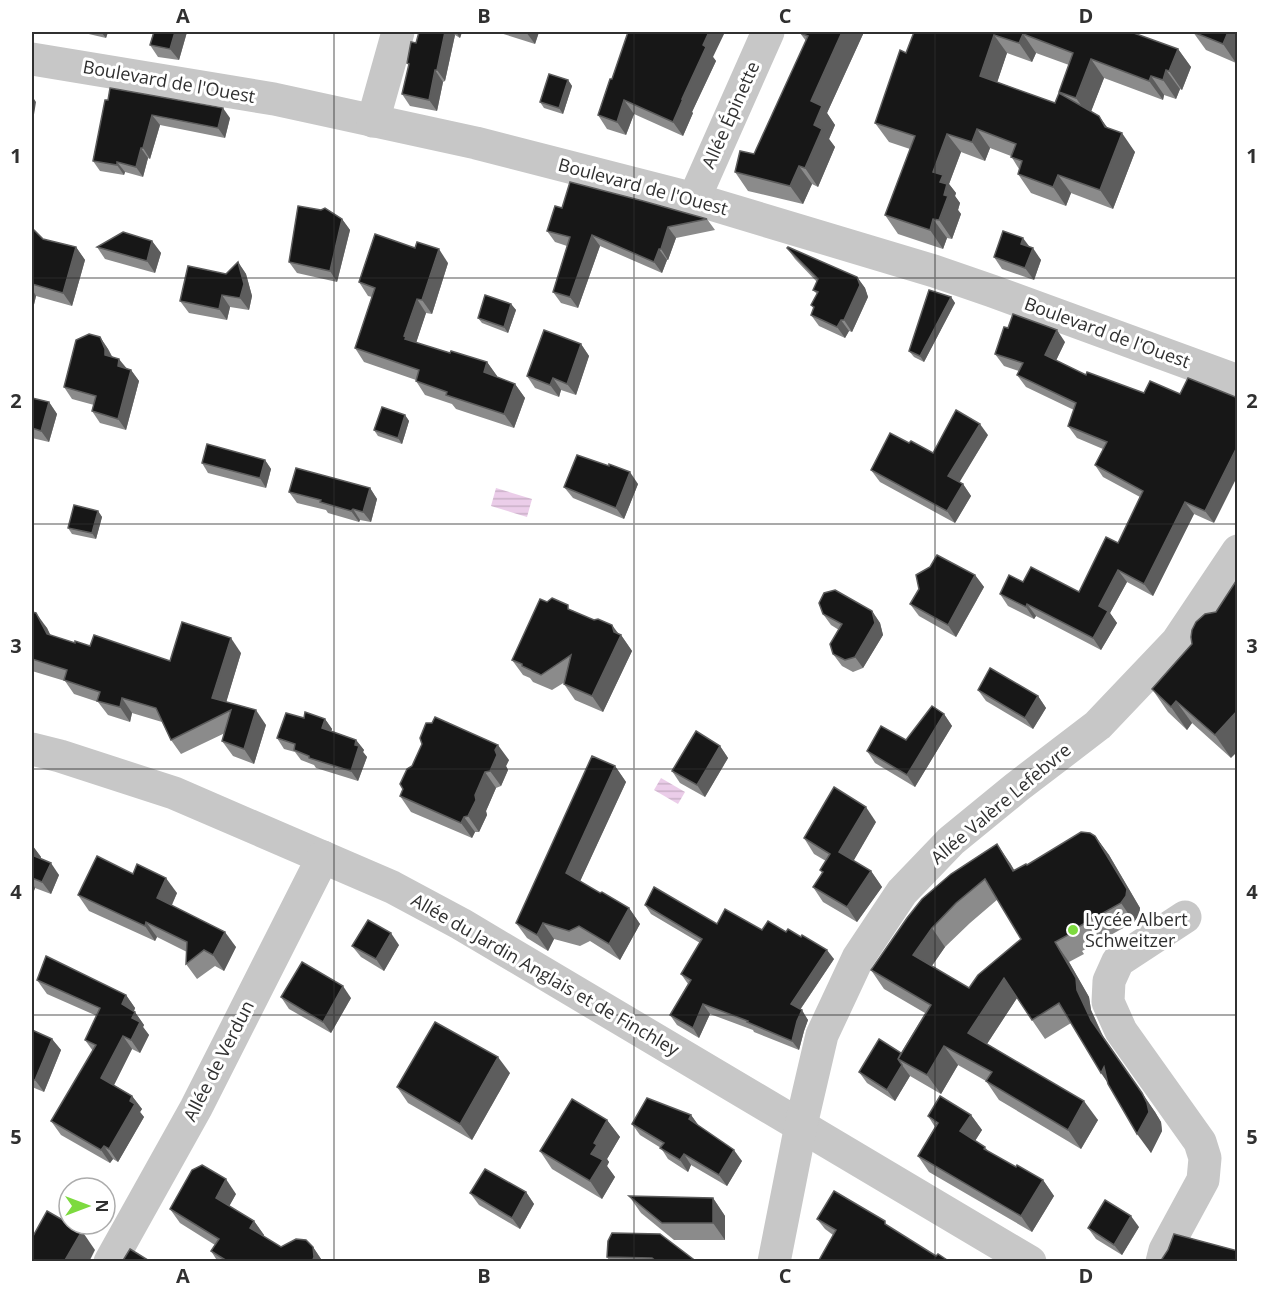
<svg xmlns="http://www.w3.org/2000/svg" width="1269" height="1293" viewBox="0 0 1269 1293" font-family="'Open Sans',sans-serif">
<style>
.water{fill:url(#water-rules)}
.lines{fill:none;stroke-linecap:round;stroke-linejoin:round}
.minor{stroke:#c7c7c7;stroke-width:33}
.wall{fill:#8b8b8b;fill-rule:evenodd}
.shaded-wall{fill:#5d5d5d}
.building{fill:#171717;stroke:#5d5d5d;stroke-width:1.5;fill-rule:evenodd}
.grid{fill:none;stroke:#303030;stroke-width:1.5;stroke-opacity:0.55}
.poi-dot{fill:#7dda3f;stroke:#fff;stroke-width:2}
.labels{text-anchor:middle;stroke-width:6;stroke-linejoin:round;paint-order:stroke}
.street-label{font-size:18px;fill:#303030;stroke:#fff}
.poi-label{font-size:18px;fill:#303030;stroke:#fff;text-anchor:start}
.neatline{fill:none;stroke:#303030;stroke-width:2}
.grid-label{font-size:20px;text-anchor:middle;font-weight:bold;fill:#303030}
</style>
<defs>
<pattern id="water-rules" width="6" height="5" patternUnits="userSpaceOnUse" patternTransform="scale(1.5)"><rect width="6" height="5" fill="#ebcde9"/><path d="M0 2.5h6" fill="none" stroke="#cab0c8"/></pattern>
</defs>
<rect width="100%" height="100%" fill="#fff"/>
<g class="water">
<polygon points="496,488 532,499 527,517 491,506"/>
<polygon points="661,778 685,792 678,804 654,790"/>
</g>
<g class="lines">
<g class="minor">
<polyline points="32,59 274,99 476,143 694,199 934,271 992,291 1238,381"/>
<polyline points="373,121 398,32"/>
<polyline points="694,199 768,32"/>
<polyline points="32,749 60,756 174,793 392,887 461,924 1030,1262"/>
<polyline points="110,1262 196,1108 323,857"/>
<polyline points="774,1262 801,1125 822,1035 858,958 902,892 951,841 1017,787 1098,725 1177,642 1238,551"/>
<polyline points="1162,1262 1165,1250 1203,1180 1205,1158 1200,1142 1121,1031 1108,1002 1109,981 1118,961 1185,917"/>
</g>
</g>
<g class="wall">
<polygon points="80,32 108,32 106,38"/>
<polygon points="152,32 187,32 179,60 158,57 150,45 153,33"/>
<polygon points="419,32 462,32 460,38 455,35 445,81 443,82 437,111 410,106 402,94 409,65 407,63 416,43"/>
<polygon points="497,32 539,32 535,44"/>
<polygon points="864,32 827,113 835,125 829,139 835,147 818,187 812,184 803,204 748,191 735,172 754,154 806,41 800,33"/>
<path d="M914,32H1131L1178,49L1191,67L1182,90L1180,89L1176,99L1164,95L1163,100L1104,78L1091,111L1099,116L1107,128L1135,152L1113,209L1071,193L1066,206L1031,193L1018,174L1019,169L1011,156L990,148L985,161L961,152L949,184L956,193L955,196L960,203L958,210L961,214L952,239L947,238L943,249L898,234L885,215L910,149L889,142L875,123L906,53ZM1007,53L1032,62L1036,53L1069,65L1059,92L1061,95L1055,103L997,82Z"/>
<polygon points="1193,32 1238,32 1238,60 1236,63 1206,50"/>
<polygon points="713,57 716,61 692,112 693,113 683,136 634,114 626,135 607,129 598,115 612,79"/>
<polygon points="568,80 572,86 563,114 544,108 540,102"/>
<polygon points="105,100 230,118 225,138 160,125 150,159 148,158 143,177 125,172 124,175 100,171 93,161"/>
<polygon points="562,208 707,219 715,230 676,238 668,260 667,260 662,273 600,246 578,308 561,303 553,292 567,246 555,242 547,231"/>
<polygon points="342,219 350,230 337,282 297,273 289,262"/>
<polygon points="32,228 43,239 76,247 85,260 72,306 36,296 32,313"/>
<polygon points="152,241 161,253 155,273 105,259 97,247"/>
<polygon points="1030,247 1041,260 1034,280 1002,269 994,257"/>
<polygon points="787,248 857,277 865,288 868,297 852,332 849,331 845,338 819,326 811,315 814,309 811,305 817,294 813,290 817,282 795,259"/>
<polygon points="238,262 246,274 252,296 249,310 230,307 227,320 189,313 180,301 226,274"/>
<polygon points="448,263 432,314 426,313 416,343 450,353 487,362 497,376 497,377 515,384 525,398 514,428 456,409 452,404 425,395 416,381 416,380 364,362 355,348 372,297 368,296 359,282"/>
<polygon points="951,297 955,303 924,362 914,357 909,351"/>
<polygon points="511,304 516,310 508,333 482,323 478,318"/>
<polygon points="100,337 108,349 112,356 126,369 131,370 139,381 126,430 100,423 92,411 94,405 72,399 64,387"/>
<polygon points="1065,342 1056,360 1086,375 1144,393 1214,523 1194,514 1153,596 1127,582 1110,613 1117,623 1101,650 1036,616 1034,619 1008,606 1000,594 1023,582 1079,592 1118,543 1140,497 1103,477 1095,465 1103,449 1077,438 1068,426 1074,410 1026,387 1017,375 1019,371 1004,366 995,354"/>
<polygon points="581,344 589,356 576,395 561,390 559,397 535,388 527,376"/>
<polygon points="32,398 49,402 57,414 49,442 32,438"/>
<polygon points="405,415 409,421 402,444 378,436 374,430"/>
<polygon points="988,435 959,482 963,484 971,496 955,523 880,482 871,470 909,443 933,453"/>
<polygon points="265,460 271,469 266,488 208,473 202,463"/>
<polygon points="609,466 638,484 624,519 573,498 564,487"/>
<polygon points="370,488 377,499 371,522 360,520 359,522 328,513 326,510 297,503 289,492"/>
<polygon points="98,511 102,517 96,539 72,534 68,528"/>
<polygon points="975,575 984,587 956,637 919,616 910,604"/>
<polygon points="572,610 621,635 632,651 603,712 575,700 564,684 565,682 552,690 533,682 530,678 523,675 512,660"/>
<polygon points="872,611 880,623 883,635 863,668 853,672 842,666 833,654 839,630 831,625 823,614"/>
<polygon points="32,612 47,628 50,635 75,643 170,661 241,653 226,702 266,725 254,764 233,756 222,741 225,733 181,754 171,740 162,722 132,713 130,722 108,715 98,702 74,694 65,681 32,671"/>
<polygon points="1192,644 1231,758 1192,723 1187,730 1168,712 1152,689"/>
<polygon points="978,690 1038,696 1046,708 1033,729 986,701"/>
<polygon points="944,714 952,726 915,787 875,763 867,751 906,740"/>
<polygon points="304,718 325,719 332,729 331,731 356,740 364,750 363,752 367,757 358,781 316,768 314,765 301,760 295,752 284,749 277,738"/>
<polygon points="422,744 509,760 506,766 508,770 501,786 496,788 486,811 487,815 479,832 475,832 472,838 411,812 400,796 412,766"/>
<polygon points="720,746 728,758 705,797 680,783 672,771"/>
<polygon points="615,766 626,782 580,881 600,893 629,908 640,924 620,960 590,941 580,946 554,939 548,951 527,938 516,923"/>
<polygon points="876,822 853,861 871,871 882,887 857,922 823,902 813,887 822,873 820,870 826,861 814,854 804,838"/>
<path d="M1095,836L1109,855L1140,908L1139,915L1134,922L1082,951L1084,954L1069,962L1089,997L1091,1010L1104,1038L1155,1112L1161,1122L1162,1131L1151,1153L1071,1023L1045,1039L1017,998L987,1044L1098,1120L1081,1149L999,1100L986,1081L958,1065L941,1094L910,1076L895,1101L867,1083L859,1072L901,1053L925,1013L884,989L871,970L907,918L1010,863L1014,870ZM998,899L1021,939L969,988L932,966L945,947L970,923Z"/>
<polygon points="32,845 41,857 40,859 59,875 51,894 35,888 32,896"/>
<polygon points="133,874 177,893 172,905 236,947 224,971 215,966 197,979 186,964 187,952 157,937 155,941 89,911 78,895"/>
<polygon points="645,905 717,924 762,930 834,959 800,1010 808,1020 804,1031 799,1050 754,1032 753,1030 710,1014 699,1038 677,1025 670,1015 688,984 681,974 700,943 651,914"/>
<polygon points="399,945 384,971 361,957 352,946"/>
<polygon points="37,980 126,995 135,1008 134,1011 144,1025 143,1027 149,1035 140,1053 132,1049 114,1085 132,1096 142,1109 140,1112 144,1117 118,1162 113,1159 110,1163 61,1135 51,1121 93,1051 85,1040 97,1016 47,994"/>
<polygon points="281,997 351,998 331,1033 289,1009"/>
<polygon points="32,1030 52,1039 61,1050 44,1092 32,1087"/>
<polygon points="510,1073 472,1140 408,1103 397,1087"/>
<polygon points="691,1115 698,1125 742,1161 727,1186 691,1165 688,1172 668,1159 661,1148 640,1135 632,1124"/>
<polygon points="971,1115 982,1130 975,1141 985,1147 988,1151 1016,1167 1043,1180 1054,1196 1032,1232 929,1172 918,1156 935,1127 928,1116"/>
<polygon points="607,1120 620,1137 607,1159 609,1162 607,1166 615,1177 602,1199 552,1169 540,1151"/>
<polygon points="526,1192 534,1204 520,1229 479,1205 470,1193"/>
<polygon points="236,1194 229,1206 254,1221 264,1235 263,1237 281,1247 313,1247 323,1262 218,1262 211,1251 215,1245 180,1223 170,1209"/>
<polygon points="629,1196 713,1198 725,1216 725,1240 674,1240 641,1213"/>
<polygon points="817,1219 889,1227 936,1256 833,1235 825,1229"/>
<polygon points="1139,1227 1122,1255 1096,1239 1088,1228"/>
<polygon points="608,1241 697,1262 610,1262 607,1257"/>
</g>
<g class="shaded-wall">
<polygon points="101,32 108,32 106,38"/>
<polygon points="175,32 187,32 179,60 170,49"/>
<polygon points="445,32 452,32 455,35 445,81 437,70"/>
<polygon points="456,32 462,32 460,38"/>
<polygon points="526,32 539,32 535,44"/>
<polygon points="709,32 725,32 713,57 716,61 692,112 693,113 683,136 673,122 703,45"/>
<polygon points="842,32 864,32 827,113 835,125 829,139 835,147 818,187 805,168 814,125 811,101"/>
<polygon points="1228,32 1238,32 1238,60 1236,63 1223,44"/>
<polygon points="1023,34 1036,53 1032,62 1019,43"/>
<polygon points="994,35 1007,53 993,95 980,76"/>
<polygon points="1178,49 1191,67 1182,90 1169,71"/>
<polygon points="1091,59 1104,78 1089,117 1076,98"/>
<polygon points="435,70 443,82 437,111 429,100"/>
<polygon points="1166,70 1180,89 1176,99 1163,80"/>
<polygon points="1151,76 1164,95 1163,100 1149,81"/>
<polygon points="568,80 572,86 563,114 559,108"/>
<polygon points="32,96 36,102 32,127"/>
<polygon points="624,100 634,114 626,135 617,122"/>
<polygon points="223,108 230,118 225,138 218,128"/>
<polygon points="152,115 160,125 150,159 143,148"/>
<polygon points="1099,116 1112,134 1122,133 1135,152 1113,209 1100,190 1105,127"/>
<polygon points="977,129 990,148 985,161 972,142"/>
<polygon points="947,134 961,152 949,184 956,193 955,196 960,203 958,210 961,214 952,239 939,220 944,195 933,172"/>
<polygon points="141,148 148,158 143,177 136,167"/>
<polygon points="117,162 125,172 124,175 117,165"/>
<polygon points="799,166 812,184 803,204 790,186"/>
<polygon points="1058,175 1071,193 1066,206 1053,187"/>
<polygon points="342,219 350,230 337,282 330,271"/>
<polygon points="933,219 947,238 943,249 930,230"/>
<polygon points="668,227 676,238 668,260 661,249"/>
<polygon points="592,235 600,246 578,308 570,297"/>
<polygon points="1023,238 1032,250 1021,244"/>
<polygon points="152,241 161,253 155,273 147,261"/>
<polygon points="76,247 85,260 72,306 63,293"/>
<polygon points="1033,248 1041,260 1034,280 1025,268"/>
<polygon points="439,249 448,263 432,314 422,300"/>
<polygon points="659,249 667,260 662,273 654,262"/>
<polygon points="238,262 246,274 252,296 249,310 240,298"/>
<polygon points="857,277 865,288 868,297 852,332 844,320"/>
<polygon points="32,289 36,296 32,313"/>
<polygon points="222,295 230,307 227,320 219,309"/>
<polygon points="951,297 955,303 924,362 920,356"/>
<polygon points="417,299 426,313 414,349 405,339 404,336"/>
<polygon points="511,304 516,310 508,333 504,327"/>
<polygon points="841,320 849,331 845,338 837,327"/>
<polygon points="1057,330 1065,342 1053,367 1045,355"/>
<polygon points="100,337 108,349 114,361 105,355"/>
<polygon points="581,344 589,356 576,395 567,384"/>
<polygon points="119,359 128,370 118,366"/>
<polygon points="487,362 497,376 494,386 484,372"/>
<polygon points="131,370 139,381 126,430 118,419"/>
<polygon points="553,378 561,390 559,397 550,385"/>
<polygon points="515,384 525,398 514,428 504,414"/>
<polygon points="49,402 57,414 49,442 41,431"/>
<polygon points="405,415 409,421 402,444 398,438"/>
<polygon points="980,424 988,435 956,488 948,476"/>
<polygon points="1238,445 1238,475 1214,523 1205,511"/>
<polygon points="265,460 271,469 266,488 260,478"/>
<polygon points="630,472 638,484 624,519 616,508"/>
<polygon points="963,484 971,496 955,523 947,511"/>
<polygon points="370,488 377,499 371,522 363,512"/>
<polygon points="1185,502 1194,514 1153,596 1144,584"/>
<polygon points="353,509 360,520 359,522 351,511"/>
<polygon points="98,511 102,517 96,539 92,533"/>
<polygon points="1118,570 1127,582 1110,613 1117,623 1101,650 1093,638 1099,606"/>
<polygon points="975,575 984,587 956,637 948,625"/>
<polygon points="1027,604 1036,616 1034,619 1026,607"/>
<polygon points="872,611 880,623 883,635 863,668 855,657"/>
<polygon points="36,613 47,628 57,648 47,634"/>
<polygon points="612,625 621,637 621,635 632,651 603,712 592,696 614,632"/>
<polygon points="231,638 241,653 223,713 212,698"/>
<polygon points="1038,696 1046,708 1033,729 1025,718"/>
<polygon points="122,698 132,713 130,722 120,707"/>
<polygon points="1176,701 1192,723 1187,730 1171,707"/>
<polygon points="256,710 266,725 254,764 244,749"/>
<polygon points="1238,710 1238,751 1231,758 1215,735"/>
<polygon points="944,714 952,726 915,787 907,775"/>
<polygon points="325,719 332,729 329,739 322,728"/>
<polygon points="356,740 364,750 363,752 367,757 358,781 351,771 355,745"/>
<polygon points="498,745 509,760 506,766 508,770 501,786 490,771 495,750"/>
<polygon points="720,746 728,758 705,797 697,785"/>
<polygon points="615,766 626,782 577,888 566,873"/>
<polygon points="485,772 496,788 486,811 487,815 479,832 468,816 475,795"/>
<polygon points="866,807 876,822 850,867 839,852"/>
<polygon points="464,817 475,832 472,838 461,823"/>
<polygon points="1095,836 1109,855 1140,908 1139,915 1134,922 1121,903"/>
<polygon points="997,844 1010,863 1026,890 1013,871"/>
<polygon points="32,845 41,857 37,866 32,858"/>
<polygon points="51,863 59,875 51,894 42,882"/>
<polygon points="871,871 882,887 857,922 847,907"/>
<polygon points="166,878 177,893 168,913 157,898"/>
<polygon points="32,882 35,888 32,896"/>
<polygon points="629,908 640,924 620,960 609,944"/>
<polygon points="146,922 157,937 155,941 145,926"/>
<polygon points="543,923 554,939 548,951 537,935"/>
<polygon points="932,928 945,947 926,974 913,955"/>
<polygon points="225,932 236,947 224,971 213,955"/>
<polygon points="391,933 399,945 384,971 376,959"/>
<polygon points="1055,942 1069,962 1089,997 1091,1010 1104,1039 1091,1020"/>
<polygon points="827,950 834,959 797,1014 791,1004"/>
<polygon points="1004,978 1017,998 981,1053 968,1033"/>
<polygon points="343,986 351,998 331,1033 323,1022"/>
<polygon points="126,995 135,1008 131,1018 122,1004"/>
<polygon points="703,1004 710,1014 699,1038 693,1028"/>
<polygon points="802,1010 808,1020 804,1031 799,1050 792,1041 797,1021"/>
<polygon points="135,1012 144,1025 143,1027 149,1035 140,1053 131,1040 132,1018"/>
<polygon points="123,1036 132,1049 111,1091 101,1078"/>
<polygon points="52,1039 61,1050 44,1092 35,1080"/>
<polygon points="944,1046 958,1065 941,1094 927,1075"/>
<polygon points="498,1057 510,1073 472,1140 460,1124"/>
<polygon points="902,1065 910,1076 895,1101 887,1090"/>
<polygon points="1104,1067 1114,1092 1101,1073"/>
<polygon points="1142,1093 1155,1112 1161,1122 1162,1131 1151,1153 1137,1134"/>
<polygon points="132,1096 142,1109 140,1112 144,1117 118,1162 109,1149"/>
<polygon points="1084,1101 1098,1120 1081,1149 1068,1130"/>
<polygon points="691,1115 699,1126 689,1119"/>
<polygon points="971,1115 982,1130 971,1147 960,1131"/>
<polygon points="607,1120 620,1137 607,1159 609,1162 607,1166 615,1177 602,1199 590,1181 591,1154 594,1143"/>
<polygon points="104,1146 113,1159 110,1163 101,1150"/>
<polygon points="734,1150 742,1161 727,1186 719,1175"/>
<polygon points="684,1154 691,1165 688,1172 680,1160"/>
<polygon points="226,1179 236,1194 226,1212 216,1198"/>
<polygon points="1043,1180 1054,1196 1032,1232 1021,1216"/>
<polygon points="526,1192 534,1204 520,1229 512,1218"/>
<polygon points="713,1198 725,1216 725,1240 713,1223"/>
<polygon points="1131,1216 1139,1227 1122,1255 1114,1245"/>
<polygon points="254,1221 264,1235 260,1243 250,1228"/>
<polygon points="82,1231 95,1250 89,1262 64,1262"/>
<polygon points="313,1247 323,1262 312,1262"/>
</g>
<g class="building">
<polygon points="154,32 175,32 170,49 150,45"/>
<polygon points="419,32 445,32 437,70 435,70 429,100 402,94 409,64 407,63 411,42 416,43"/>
<polygon points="628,32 709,32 703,45 706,47 682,99 683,99 673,122 624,100 617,122 598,115 610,79 612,79"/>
<polygon points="800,32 842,32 811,101 822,106 814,125 822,129 805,168 799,166 790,186 735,172 740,151 754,154 808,36 800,33"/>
<polygon points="914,32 1131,32 1178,49 1169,71 1166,70 1163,80 1151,76 1149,81 1091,59 1076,98 1059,92 1073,53 1023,34 1019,43 994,35 980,76 1055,103 1059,93 1099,116 1105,127 1122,133 1100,190 1058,175 1053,187 1018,174 1022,161 1011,157 1016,144 977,129 972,142 947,134 933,172 943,175 940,182 947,184 944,195 948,196 939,220 933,219 930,230 885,215 915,136 875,123 900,50 906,53"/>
<polygon points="1193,32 1228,32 1223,44"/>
<polygon points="549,74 568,80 559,108 540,102"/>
<polygon points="110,88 223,108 218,128 152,115 143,148 141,148 136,167 117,162 117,165 93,161 105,100 108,100"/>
<polygon points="570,182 643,201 707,219 668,227 661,249 659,249 654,262 592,235 570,297 553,292 570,237 547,231 555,206 562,208"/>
<polygon points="298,206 321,210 325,208 342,219 330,271 289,262"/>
<polygon points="32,228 43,239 76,247 63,293 32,284"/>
<polygon points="1003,231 1023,238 1021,244 1033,248 1025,268 994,257"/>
<polygon points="123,232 152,241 147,261 97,247"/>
<polygon points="375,234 415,248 417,242 439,249 422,300 417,299 404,336 406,337 405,339 450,353 451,351 487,362 484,372 515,384 504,414 446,395 447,392 416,381 419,370 355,348 375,288 359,282"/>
<polygon points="788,247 857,277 860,285 844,320 841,320 837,327 811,315 814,307 811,305 818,292 813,290 818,279 787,248"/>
<polygon points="238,262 244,284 240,298 222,295 219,309 180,301 188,266 226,274"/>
<polygon points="929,290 951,297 920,356 909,351"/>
<polygon points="485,295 511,304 504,327 478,318"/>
<polygon points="1013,314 1057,330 1045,355 1086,375 1087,372 1144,393 1150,381 1180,394 1188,378 1238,398 1238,445 1205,511 1185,502 1144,584 1118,570 1099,606 1108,611 1093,638 1027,604 1026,607 1000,594 1009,575 1023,582 1031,567 1079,592 1106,537 1118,543 1143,491 1095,465 1107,442 1068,426 1076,403 1017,375 1023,363 995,354 1004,327 1008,328"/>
<polygon points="544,330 581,344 567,384 553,378 550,385 527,376"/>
<polygon points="89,334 100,337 105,349 105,355 119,359 118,366 131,370 118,419 92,411 96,396 64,387 76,340"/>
<polygon points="32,398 49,402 41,431 32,428"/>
<polygon points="382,407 405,415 398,438 374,430"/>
<polygon points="956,410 980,424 948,476 963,484 947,511 871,470 890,433 909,443 911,441 933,453"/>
<polygon points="207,444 265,460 260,478 202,463"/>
<polygon points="577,455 609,466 609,464 630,472 616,508 564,487"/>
<polygon points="296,468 370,488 363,512 353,509 351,511 320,502 321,500 289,492"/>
<polygon points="74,505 98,511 92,533 68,528"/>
<polygon points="937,555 975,575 948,625 910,604 919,589 916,575 930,567"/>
<polygon points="1238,578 1238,710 1215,735 1176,701 1171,707 1152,689 1192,644 1191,637 1192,630 1196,622 1205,614 1216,612"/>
<polygon points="835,590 872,611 875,623 855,657 845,660 833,654 830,644 842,624 823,614 819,603 824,593"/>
<polygon points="552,598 568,605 568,609 594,620 598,619 612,625 614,632 621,635 592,696 564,684 571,655 541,675 522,666 522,664 512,660 540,599 547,602"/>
<polygon points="32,612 36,613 47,634 75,643 75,641 90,646 94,635 170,661 182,622 231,638 212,698 256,710 244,749 222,741 231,710 171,740 156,708 122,698 120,707 97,701 100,692 64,680 67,670 32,659"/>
<polygon points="990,668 1038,696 1025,718 978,690"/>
<polygon points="932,706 944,714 907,775 867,751 881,726 906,740"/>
<polygon points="305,712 325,719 322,728 356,740 355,745 359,746 351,771 309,758 309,756 294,750 295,744 277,738 286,713 304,718"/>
<polygon points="435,717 498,745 495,750 497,755 490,771 485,772 475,795 476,800 468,816 464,817 461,823 400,796 403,789 400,784 407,769 412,766 422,744 420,738 426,723 432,723"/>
<polygon points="696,731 720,746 697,785 672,771"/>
<polygon points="592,756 615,766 566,873 600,893 602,892 629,908 609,944 579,926 569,931 543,923 537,935 516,923"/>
<polygon points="834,787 866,807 839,852 871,871 847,907 813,887 823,872 820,870 830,854 804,838"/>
<path d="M1081,832L1090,833L1095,836L1127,889L1126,896L1121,903L1069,932L1070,934L1055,942L1076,978L1077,990L1091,1020L1142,1093L1147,1103L1149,1112L1137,1134L1108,1084L1104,1067L1101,1073L1059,1003L1032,1020L1004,978L968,1033L1084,1101L1068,1130L986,1081L992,1072L944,1046L927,1075L898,1059L931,1005L871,970L907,918L922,899L951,874L997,844L1013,871L1026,864L1027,865ZM985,879L1021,939L978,975L969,988L913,955L932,928L956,903Z"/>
<polygon points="32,855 51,863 42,882 32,878"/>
<polygon points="97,856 133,874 137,864 166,878 157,898 225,932 213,955 204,950 186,964 187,942 146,922 145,926 78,895"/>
<polygon points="654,887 717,924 725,909 762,930 768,921 786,932 788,929 801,937 802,935 827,950 791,1004 802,1010 797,1021 792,1041 747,1022 748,1021 703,1004 693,1028 670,1015 691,980 681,974 702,939 645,905"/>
<polygon points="368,920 391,933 376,959 352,946"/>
<polygon points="46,956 126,995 122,1004 135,1012 132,1018 140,1022 131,1040 123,1036 101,1078 132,1096 130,1101 135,1104 109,1149 104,1146 101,1150 51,1121 96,1045 85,1040 100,1008 37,980"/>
<polygon points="302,962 343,986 323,1022 281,997"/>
<polygon points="435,1022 498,1057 460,1124 397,1087"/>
<polygon points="32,1030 52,1039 35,1080 32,1079"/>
<polygon points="879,1039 901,1053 898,1059 902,1065 887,1090 859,1072"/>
<polygon points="940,1096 971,1115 960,1131 985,1147 984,1149 1016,1167 1017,1165 1043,1180 1021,1216 918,1156 938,1123 928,1116"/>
<polygon points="647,1098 691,1115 689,1119 734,1150 719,1175 684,1154 680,1160 660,1148 664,1143 632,1124"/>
<polygon points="572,1099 607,1120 594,1143 597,1145 591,1154 603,1160 590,1181 540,1151"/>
<polygon points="202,1165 226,1179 216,1198 254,1221 250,1228 281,1247 296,1239 306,1240 313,1247 314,1257 312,1262 226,1262 227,1261 211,1251 219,1239 170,1209 192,1170"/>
<polygon points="485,1169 526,1192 512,1218 470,1193"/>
<polygon points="834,1191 885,1221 885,1224 936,1256 938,1254 950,1262 818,1262 836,1230 817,1219"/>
<polygon points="629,1196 713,1198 713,1223 662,1223"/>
<polygon points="1105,1200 1131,1216 1114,1245 1088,1228"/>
<polygon points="47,1211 82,1231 64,1262 32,1262 32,1238"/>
<polygon points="612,1233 660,1234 697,1262 657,1262 652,1258 607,1257 608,1241"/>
<polygon points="1174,1234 1238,1251 1238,1262 1160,1262 1168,1250"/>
<polygon points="130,1249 151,1262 122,1262"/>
</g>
<path class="grid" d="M334,32V1262M634,32V1262M935,32V1262M32,278H1238M32,524H1238M32,769H1238M32,1015H1238"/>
<circle class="poi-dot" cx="1073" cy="930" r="6"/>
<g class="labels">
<g class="street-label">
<text transform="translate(169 82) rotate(10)" y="6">Boulevard de l'Ouest</text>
<text transform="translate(731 115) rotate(-66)" y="6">Allée Épinette</text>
<text transform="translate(643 187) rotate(15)" y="6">Boulevard de l'Ouest</text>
<text transform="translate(1107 333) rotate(20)" y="6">Boulevard de l'Ouest</text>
<text transform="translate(1001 804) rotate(-40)" y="6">Allée Valère Lefebvre</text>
<text transform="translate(545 975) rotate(30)" y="6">Allée du Jardin Anglais et de Finchley</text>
<text transform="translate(219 1061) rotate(-63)" y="6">Allée de Verdun</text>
</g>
<g class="poi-label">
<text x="1085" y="926">Lycée Albert<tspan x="1085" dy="21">Schweitzer</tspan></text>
</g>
</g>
<rect width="1269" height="1293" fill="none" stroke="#ffffff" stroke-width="66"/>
<g transform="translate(87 1206) rotate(90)"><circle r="28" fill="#ffffff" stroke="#acacac" stroke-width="1.5"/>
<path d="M0-4.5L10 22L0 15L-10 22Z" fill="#7dda3f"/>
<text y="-9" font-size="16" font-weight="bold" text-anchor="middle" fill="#303030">N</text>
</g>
<rect x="33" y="33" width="1203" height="1227" class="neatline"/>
<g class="grid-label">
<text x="183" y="23">A</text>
<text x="484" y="23">B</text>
<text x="785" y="23">C</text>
<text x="1086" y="23">D</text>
<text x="16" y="163">1</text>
<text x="1252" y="163">1</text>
<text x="16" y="408">2</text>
<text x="1252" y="408">2</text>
<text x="16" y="653">3</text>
<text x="1252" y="653">3</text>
<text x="16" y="899">4</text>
<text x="1252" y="899">4</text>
<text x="16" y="1144">5</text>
<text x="1252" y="1144">5</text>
<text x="183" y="1283">A</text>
<text x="484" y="1283">B</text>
<text x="785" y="1283">C</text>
<text x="1086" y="1283">D</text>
</g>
</svg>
